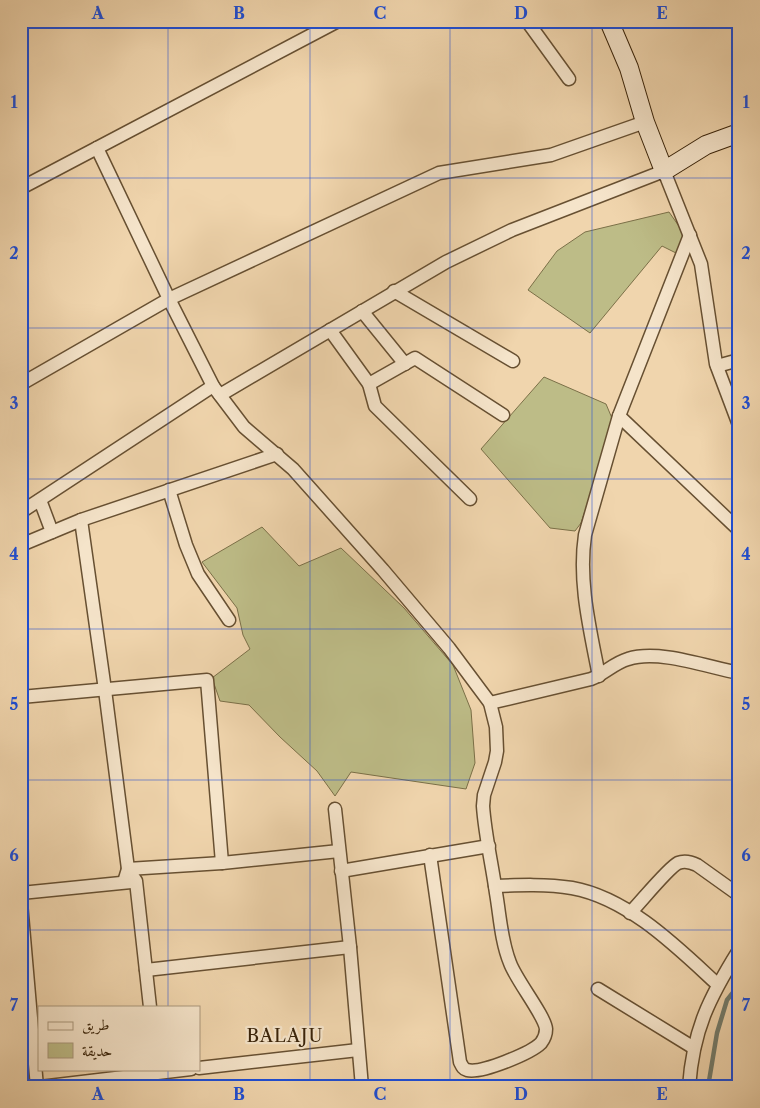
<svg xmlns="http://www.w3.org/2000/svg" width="760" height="1108" viewBox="0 0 760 1108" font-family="'Libre Caslon Text',Amiri,serif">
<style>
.green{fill:#bdbc87;stroke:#7b7048}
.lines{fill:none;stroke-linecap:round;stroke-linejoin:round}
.stream{stroke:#737c6c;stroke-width:4.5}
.street-casing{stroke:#675032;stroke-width:15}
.secondary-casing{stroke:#392309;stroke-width:20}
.street{stroke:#f5e4ca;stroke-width:12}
.secondary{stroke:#f5e4ca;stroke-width:18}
.grid{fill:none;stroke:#1d4ed8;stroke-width:1;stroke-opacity:0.55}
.labels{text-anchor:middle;stroke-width:4.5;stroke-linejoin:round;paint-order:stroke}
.quarter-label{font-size:18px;letter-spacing:1px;fill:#392309;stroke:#f5e4ca}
.neatline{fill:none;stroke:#1d4ed8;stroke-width:2}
.grid-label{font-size:16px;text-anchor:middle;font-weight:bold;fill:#1d4ed8}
</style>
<rect width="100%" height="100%" fill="#f0d5ad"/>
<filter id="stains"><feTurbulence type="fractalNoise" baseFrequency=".004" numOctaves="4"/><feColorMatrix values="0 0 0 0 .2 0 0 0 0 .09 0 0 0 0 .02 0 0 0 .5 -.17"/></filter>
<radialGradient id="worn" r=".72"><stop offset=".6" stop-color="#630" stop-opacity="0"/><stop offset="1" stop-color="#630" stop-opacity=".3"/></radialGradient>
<g class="green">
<polygon points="669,212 688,239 680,255 662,246 590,333 528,290 557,251 585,232"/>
<polygon points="544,377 606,404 614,423 581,523 575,531 550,528 481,449"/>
<polygon points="262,527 299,566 341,548 404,608 453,665 471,710 475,763 466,789 351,772 335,796 317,771 280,737 249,705 220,701 212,678 250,649 243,635 237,608 202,562"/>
</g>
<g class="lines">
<polyline class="stream" points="708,1087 717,1033 727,1000 739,985"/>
<defs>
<g id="street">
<polyline points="527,21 569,79"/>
<path d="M97,148L169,299L213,386L244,427L293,469L383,570L449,648L490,703L496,727L497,751L495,762L484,795L483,806C485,835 492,864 496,893C500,916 501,941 510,963C516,980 545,1016 546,1029C546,1034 544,1039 541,1043C531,1053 481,1074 467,1070C463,1069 462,1066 460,1062L430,855"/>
<polyline points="21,188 338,21"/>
<polyline points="394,291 513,361"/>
<polyline points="362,311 405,364"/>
<polyline points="330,330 369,384 375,406 470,499"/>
<polyline points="717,366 739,360"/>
<polyline points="21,384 169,299 439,173 551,155 645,122"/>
<polyline points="369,384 415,358 503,415"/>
<polyline points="220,395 446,262 512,230 664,171 701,264 716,364 739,425"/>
<polyline points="619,416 739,530"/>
<polyline points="169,490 186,545 198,574 229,620"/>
<polyline points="40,500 52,532"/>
<polyline points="21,512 213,386"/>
<polyline points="81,520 105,690 128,869 136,881 150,1007"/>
<polyline points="21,545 81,520 277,454"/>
<path d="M599,676C590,629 578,582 585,535L619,416L690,235"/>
<polyline points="21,697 207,680 222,863"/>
<path d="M490,703L591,679C604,674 614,663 628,659C659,649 707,667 739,673"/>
<polyline points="335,809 350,947 362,1087"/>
<polyline points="341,871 489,846"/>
<polyline points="124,882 128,869 222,863 339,851"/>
<path d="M495,886C520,885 547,884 572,888C628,898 677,947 717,984"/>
<polyline points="21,893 131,882"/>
<polyline points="21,903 37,1087"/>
<path d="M630,913C640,903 668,868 678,863C685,860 691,862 697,865L739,895"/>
<polyline points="146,970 350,947"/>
<polyline points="598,989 694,1048"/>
<polyline points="199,1068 358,1050"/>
<polyline points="40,1087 191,1069"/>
<path d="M689,1087C693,1030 709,998 739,950"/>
</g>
<polyline id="secondary" points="609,21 629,68 645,122 664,171 706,145 739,133"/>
</defs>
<use href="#street" class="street-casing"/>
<use href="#secondary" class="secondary-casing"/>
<use href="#street" class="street"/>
<use href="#secondary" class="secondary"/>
</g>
<path class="grid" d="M168,21V1007M310,21V1087M450,21V1087M592,21V1087M21,178H739M21,328H739M21,479H739M21,629H739M21,780H739M21,930H739M168,1069V1087"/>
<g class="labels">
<g class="quarter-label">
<text x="285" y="1042">BALAJU</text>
</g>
</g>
<rect width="760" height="1108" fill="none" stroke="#f0d5ad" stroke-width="55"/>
<rect x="38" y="1006" width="162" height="65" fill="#f5e4ca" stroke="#aa977d"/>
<rect x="48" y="1022" width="25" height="8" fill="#f5e4ca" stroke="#aa977d"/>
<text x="82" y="1030" font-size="15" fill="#392309">طريق</text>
<rect x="48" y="1043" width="25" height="15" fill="#bdbc87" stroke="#aa977d"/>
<text x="82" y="1056" font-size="15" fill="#392309">حديقة</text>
<rect x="28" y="28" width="704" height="1052" class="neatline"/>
<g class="grid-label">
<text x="98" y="19">A</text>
<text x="239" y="19">B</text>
<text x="380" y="19">C</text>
<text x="521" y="19">D</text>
<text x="662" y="19">E</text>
<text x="14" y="108">1</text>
<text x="746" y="108">1</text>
<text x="14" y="259">2</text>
<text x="746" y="259">2</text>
<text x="14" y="409">3</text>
<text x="746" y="409">3</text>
<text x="14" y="560">4</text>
<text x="746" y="560">4</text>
<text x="14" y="710">5</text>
<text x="746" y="710">5</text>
<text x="14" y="861">6</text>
<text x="746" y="861">6</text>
<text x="14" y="1011">7</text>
<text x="746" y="1011">7</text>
<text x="98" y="1100">A</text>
<text x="239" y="1100">B</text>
<text x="380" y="1100">C</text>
<text x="521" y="1100">D</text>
<text x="662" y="1100">E</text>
</g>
<rect width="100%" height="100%" filter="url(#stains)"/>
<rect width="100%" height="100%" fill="url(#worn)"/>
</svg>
